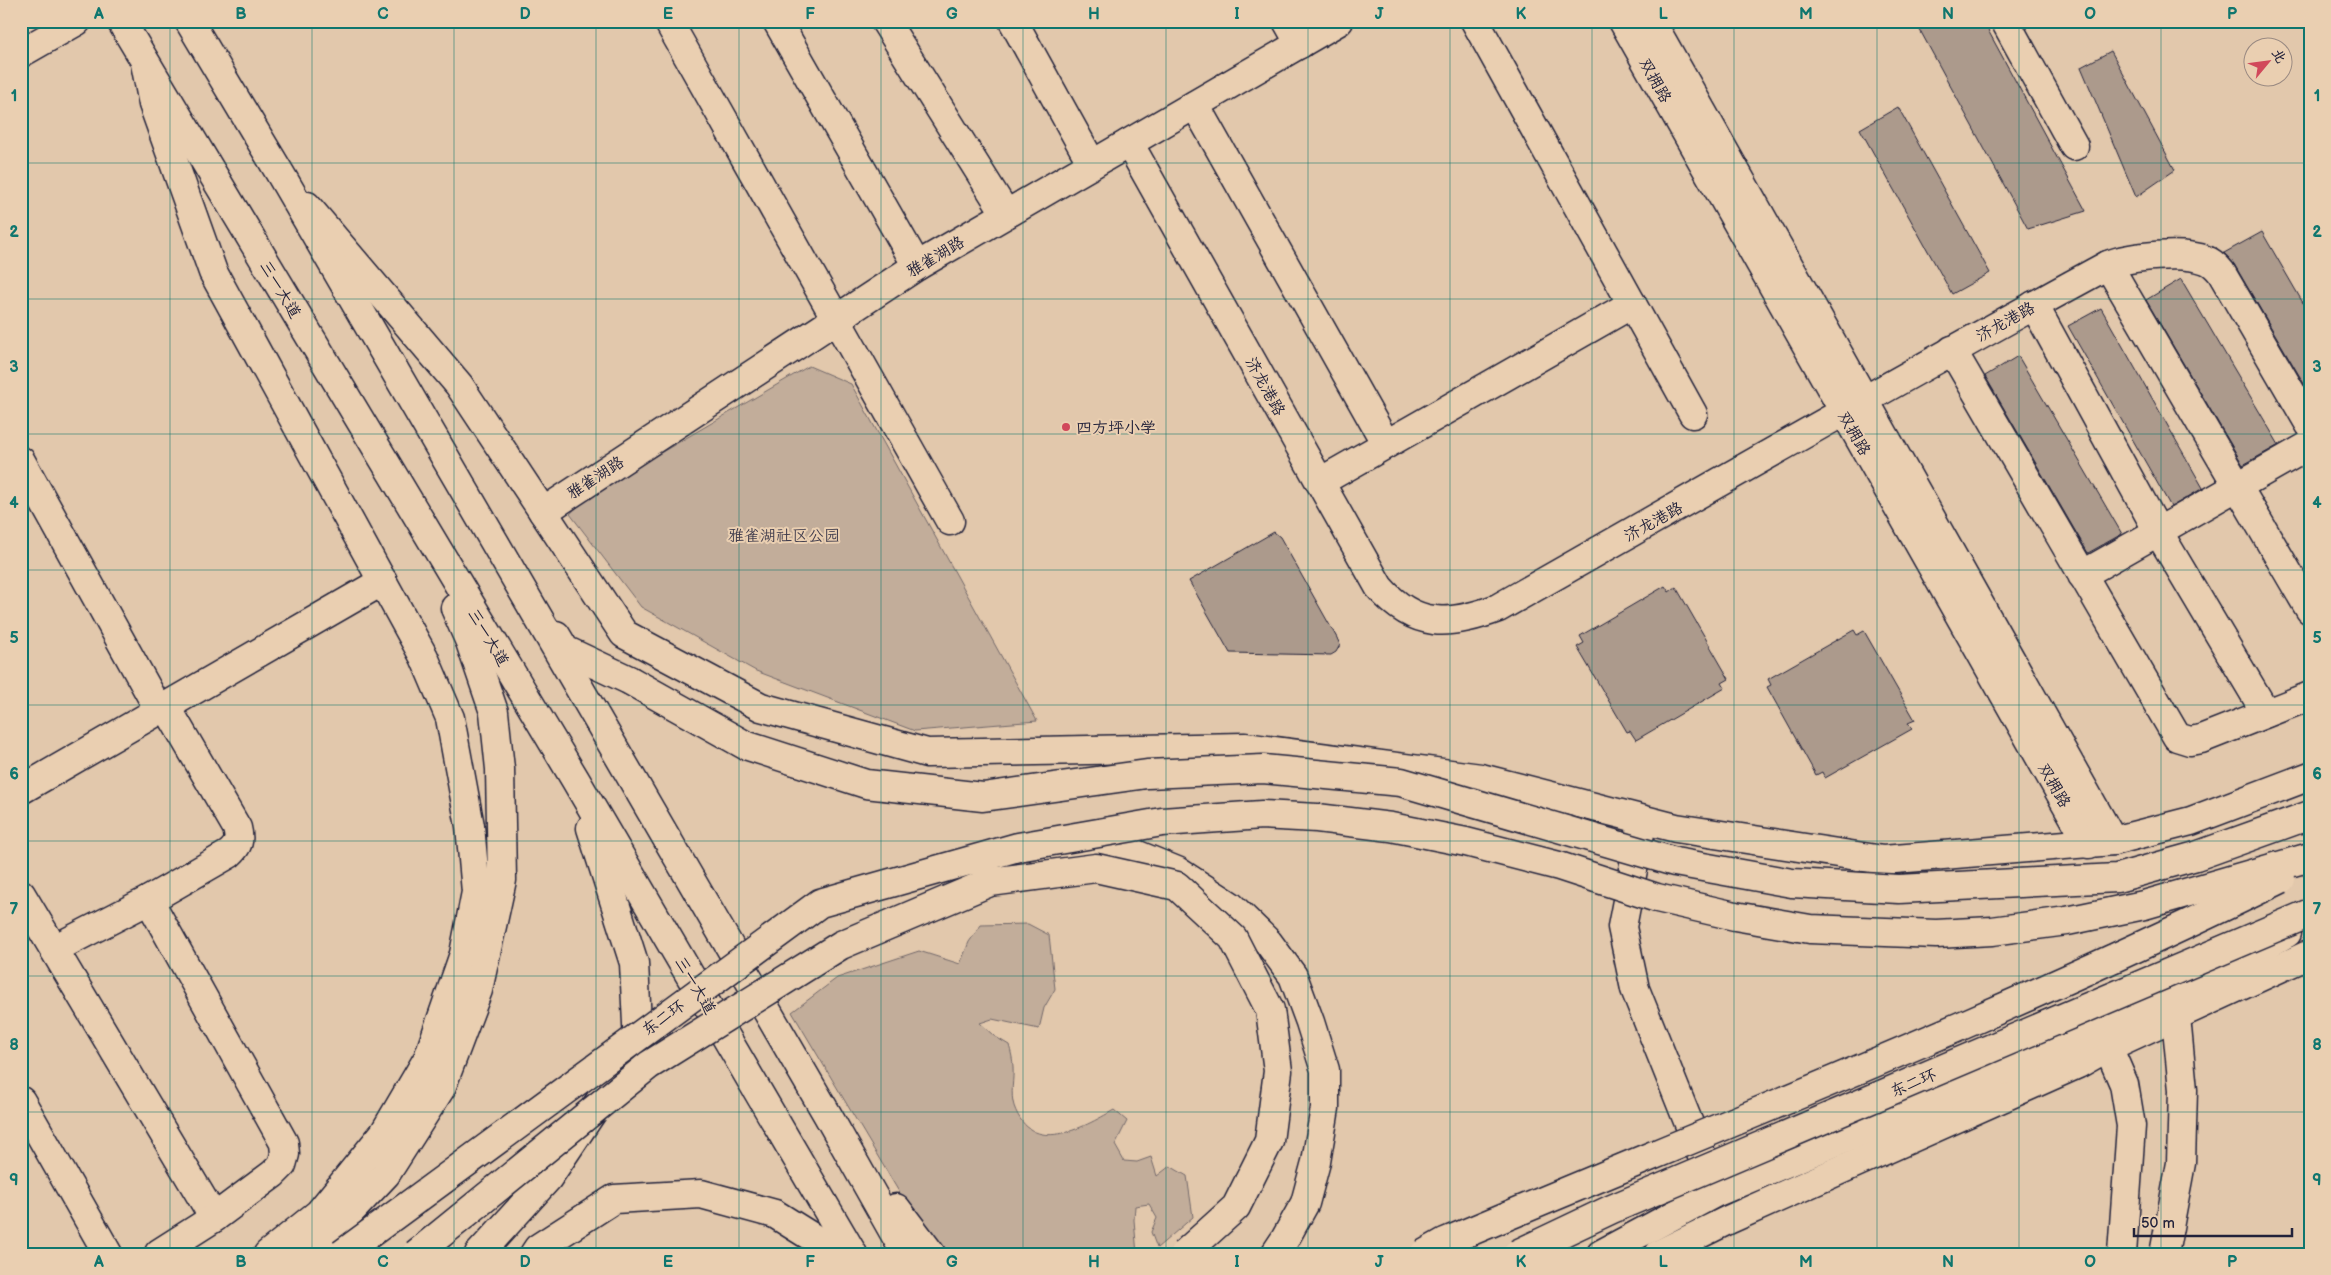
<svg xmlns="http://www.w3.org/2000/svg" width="2331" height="1275" viewBox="0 0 2331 1275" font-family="'Balsamiq Sans','LXGW WenKai TC',sans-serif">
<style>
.green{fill:#c2ad9a;stroke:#72686a}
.building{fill:#ac9a8c;stroke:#22223b}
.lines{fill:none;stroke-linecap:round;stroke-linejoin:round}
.minor-casing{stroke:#22223b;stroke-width:31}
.major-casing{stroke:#22223b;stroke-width:31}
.highway-casing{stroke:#22223b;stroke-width:31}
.minor{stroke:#eacfb1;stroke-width:28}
.major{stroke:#eacfb1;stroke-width:28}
.highway{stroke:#eacfb1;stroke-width:28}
.highway-bridge-casing{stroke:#22223b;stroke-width:31;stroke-linecap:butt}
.highway-bridge{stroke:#eacfb1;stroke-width:28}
.grid{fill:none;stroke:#0f766e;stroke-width:1;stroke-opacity:0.55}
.poi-dot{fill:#d1495b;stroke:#eacfb1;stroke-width:2}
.labels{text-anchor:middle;stroke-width:4;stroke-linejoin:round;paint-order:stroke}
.street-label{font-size:16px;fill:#22223b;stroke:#eacfb1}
.poi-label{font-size:16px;fill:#22223b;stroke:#eacfb1;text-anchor:start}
.park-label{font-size:16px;fill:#423e4e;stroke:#eacfb1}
.neatline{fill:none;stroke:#0f766e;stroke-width:2}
.grid-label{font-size:16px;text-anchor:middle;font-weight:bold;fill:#0f766e}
</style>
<rect width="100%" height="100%" fill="#e2c8ac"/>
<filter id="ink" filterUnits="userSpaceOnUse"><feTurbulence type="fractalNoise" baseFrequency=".02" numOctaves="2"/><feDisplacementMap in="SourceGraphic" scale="10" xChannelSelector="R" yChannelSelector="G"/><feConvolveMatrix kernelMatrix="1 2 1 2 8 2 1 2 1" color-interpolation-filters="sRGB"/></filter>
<g filter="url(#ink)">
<g class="green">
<polygon points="809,366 851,384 1037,721 915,731 756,671 641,607 570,514 592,493"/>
<path d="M1028,924L1049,935L1055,989L1044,1008L1039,1029L992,1019L980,1023L994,1036L1009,1045C1011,1052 1013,1060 1013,1067C1014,1080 1010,1093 1014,1106C1032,1157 1082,1128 1114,1110L1127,1121L1115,1145L1124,1161L1137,1162L1151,1157L1157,1176L1170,1166L1187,1176L1193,1217L1157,1248L1151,1232L1157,1218L1149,1204L1135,1206L1134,1220L1137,1254H936L792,1012L837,978L919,951L960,964L969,942L981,925Z"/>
</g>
<g class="building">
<polygon points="1915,21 1983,21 2086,211 2028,229"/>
<polygon points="2111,51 2175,170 2136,197 2081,67"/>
<polygon points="1898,107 1990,273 1952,294 1860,129"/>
<polygon points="2262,232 2310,315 2310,394 2234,264 2224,253"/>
<polygon points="2181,279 2279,445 2243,465 2146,300"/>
<polygon points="2101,308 2203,488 2171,507 2068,326"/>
<polygon points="2018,356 2122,534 2088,553 1985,376"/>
<polygon points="1274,532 1280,537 1337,638 1340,645 1336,652 1331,655 1230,653 1189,581"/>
<polygon points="1665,586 1669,592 1676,587 1729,679 1722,683 1725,688 1636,740 1630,731 1627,732 1577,647 1584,643 1580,636"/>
<polygon points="1854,630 1857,635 1864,631 1915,720 1908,723 1912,729 1825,778 1822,772 1816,775 1767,687 1771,685 1768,679"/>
</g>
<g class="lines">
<defs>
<g id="minor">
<polyline points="668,21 950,521"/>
<polyline points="777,21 917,266"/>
<polyline points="885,21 1006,214"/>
<polyline points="1013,21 1092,164"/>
<polyline points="1287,21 1300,44"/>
<polyline points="1475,21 1693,414"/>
<polyline points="2005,21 2074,146"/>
<polyline points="21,53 77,21"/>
<polyline points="145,63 153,104 213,272 424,657 450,718 470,826 476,892 464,954 428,1058 384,1133 319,1213 268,1254"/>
<polyline points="1195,105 1386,444"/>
<path d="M1129,143L1379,587C1415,629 1450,626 1498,608C1701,493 1903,376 2108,265C2130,256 2184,251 2206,260C2212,262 2217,267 2221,272L2310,425"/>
<polyline points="307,206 459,385 624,634 761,707 927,753 1245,747 1481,778 1676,828 1883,860 2113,841 2191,821 2310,776"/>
<polyline points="2108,265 2310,610"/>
<polyline points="2034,305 2159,533 2266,713"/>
<polyline points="1952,350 2177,737 2190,741 2201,739 2310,696"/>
<polyline points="21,461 159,710"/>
<polyline points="1320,482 1632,304"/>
<polyline points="543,512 917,266 1339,21"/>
<polyline points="2082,575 2310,445"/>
<polyline points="21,790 383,581"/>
<polyline points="1641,828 1622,927 1635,989 1716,1191"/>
<polyline points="21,894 214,1218"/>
<polyline points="149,900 284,1143 285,1154 282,1165 273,1174 214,1218 159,1253"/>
<path d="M54,949L149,900L229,854C239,845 240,840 237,828L166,706"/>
<polyline points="2108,1047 2124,1084 2131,1126 2122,1254"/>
<polyline points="21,1101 108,1254"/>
<polyline points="1659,1254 1728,1220 2078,1064 2108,1047 2310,954"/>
<polyline points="2164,1254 2181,1163 2183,1090 2176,1017"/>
</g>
<g id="major">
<polyline points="1623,21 2089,844"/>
<polyline points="1651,21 2113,841"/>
</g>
<g id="highway">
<polyline points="121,21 575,779 853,1254"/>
<polyline points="189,21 281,175 827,1114 906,1254"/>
<polyline points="556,635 565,650 629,680"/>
<polyline points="1039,849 1133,853 1177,871 1231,906 1268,942 1293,976 1310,1022 1325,1070 1325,1108 1316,1162 1305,1203 1285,1239 1275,1254"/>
<polyline points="896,1208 931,1254"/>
<polyline points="306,1254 319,1245 386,1174 441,1088 478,990 502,880 500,769 494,712 470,642 455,608"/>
<polyline points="479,1254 548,1178 638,1044 634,963 591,828"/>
<polyline points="534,1254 538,1248 614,1199 701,1194 775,1214 815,1239 828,1254"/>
<polyline points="1601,1254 1717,1192 2159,1005 2287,933"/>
</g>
</defs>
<use href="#minor" class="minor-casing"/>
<use href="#major" class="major-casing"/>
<use href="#highway" class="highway-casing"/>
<use href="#minor" class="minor"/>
<use href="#major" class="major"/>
<use href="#highway" class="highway"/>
<defs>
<g id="highway-bridge">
<polyline points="629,680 745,745 866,784 983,797 1147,774 1263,769 1401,782 1675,862 1792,883 1899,889 2117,878 2196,856 2310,815"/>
<polyline points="342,1254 820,903 1018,847 1162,822 1262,815 1317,818 1391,827 1466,842 1559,866 1657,898 1735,916 1810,929 1936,934 1992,931 2067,921 2144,905 2310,857"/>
<polyline points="416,1254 649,1065 841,945 990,882 1096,868 1177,886 1233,938 1270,1010 1278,1071 1269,1141 1236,1207 1184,1254"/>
<path d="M1424,1254L1445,1242C1725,1124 2009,1013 2281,879"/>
<polyline points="1517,1254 1612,1209 2310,913"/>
</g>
</defs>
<use href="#highway-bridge" class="highway-bridge-casing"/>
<use href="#highway-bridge" class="highway-bridge"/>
</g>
</g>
<path class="grid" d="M170,21V1254M312,21V1254M454,21V1254M596,21V1254M739,21V1254M881,21V1254M1023,21V1254M1166,21V1254M1308,21V1254M1450,21V1254M1592,21V1254M1734,21V1254M1877,21V1254M2019,21V1254M2161,21V1254M21,163H2310M21,299H2310M21,434H2310M21,570H2310M21,705H2310M21,841H2310M21,976H2310M21,1112H2310"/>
<circle class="poi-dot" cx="1066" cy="427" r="5"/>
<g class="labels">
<g class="street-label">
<text transform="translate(1656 80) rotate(61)" y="6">双拥路</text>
<text transform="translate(935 256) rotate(-31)" y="6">雅雀湖路</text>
<text transform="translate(281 289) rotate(59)" y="6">三一大道</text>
<text transform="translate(2005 321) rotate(-29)" y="6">济龙港路</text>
<text transform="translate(1266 386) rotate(61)" y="6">济龙港路</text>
<text transform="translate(1855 433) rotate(60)" y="6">双拥路</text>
<text transform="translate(595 477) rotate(-33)" y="6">雅雀湖路</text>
<text transform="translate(1653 521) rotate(-29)" y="6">济龙港路</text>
<text transform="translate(489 637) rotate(59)" y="6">三一大道</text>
<text transform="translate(2055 785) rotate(60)" y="6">双拥路</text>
<text transform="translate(696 985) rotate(59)" y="6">三一大道</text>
<text transform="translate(663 1017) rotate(-36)" y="6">东二环</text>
<text transform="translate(1913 1082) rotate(-23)" y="6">东二环</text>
</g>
<g class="poi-label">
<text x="1076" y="433">四方坪小学</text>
</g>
<g class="park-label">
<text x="784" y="541">雅雀湖社区公园</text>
</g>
</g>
<rect width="2331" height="1275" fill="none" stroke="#eacfb1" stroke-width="55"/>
<g transform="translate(2268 62) rotate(61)"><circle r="24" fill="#eacfb1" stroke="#9a8a82"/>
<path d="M0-4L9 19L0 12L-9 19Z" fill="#d1495b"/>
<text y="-8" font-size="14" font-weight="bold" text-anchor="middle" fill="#22223b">北</text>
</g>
<path d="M2134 1228v8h158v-8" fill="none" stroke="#22223b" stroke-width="2.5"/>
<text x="2141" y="1228" font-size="15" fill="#22223b" stroke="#eacfb1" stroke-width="4" paint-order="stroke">50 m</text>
<rect x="28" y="28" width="2276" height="1220" class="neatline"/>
<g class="grid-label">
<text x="99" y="19">A</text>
<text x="241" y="19">B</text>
<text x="383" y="19">C</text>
<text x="525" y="19">D</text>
<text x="668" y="19">E</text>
<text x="810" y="19">F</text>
<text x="952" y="19">G</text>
<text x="1094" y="19">H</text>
<text x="1237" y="19">I</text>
<text x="1379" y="19">J</text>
<text x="1521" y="19">K</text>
<text x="1663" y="19">L</text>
<text x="1806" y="19">M</text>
<text x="1948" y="19">N</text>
<text x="2090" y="19">O</text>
<text x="2232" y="19">P</text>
<text x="14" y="101">1</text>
<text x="2317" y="101">1</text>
<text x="14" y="237">2</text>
<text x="2317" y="237">2</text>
<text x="14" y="372">3</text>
<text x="2317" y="372">3</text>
<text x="14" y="508">4</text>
<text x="2317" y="508">4</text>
<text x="14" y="643">5</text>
<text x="2317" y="643">5</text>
<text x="14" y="779">6</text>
<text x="2317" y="779">6</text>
<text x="14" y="914">7</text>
<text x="2317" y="914">7</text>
<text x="14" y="1050">8</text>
<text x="2317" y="1050">8</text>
<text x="14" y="1185">9</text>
<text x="2317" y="1185">9</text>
<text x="99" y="1267">A</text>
<text x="241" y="1267">B</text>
<text x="383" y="1267">C</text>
<text x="525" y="1267">D</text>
<text x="668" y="1267">E</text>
<text x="810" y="1267">F</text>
<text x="952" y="1267">G</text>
<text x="1094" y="1267">H</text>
<text x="1237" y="1267">I</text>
<text x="1379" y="1267">J</text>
<text x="1521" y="1267">K</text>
<text x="1663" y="1267">L</text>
<text x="1806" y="1267">M</text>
<text x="1948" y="1267">N</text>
<text x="2090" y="1267">O</text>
<text x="2232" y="1267">P</text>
</g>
</svg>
